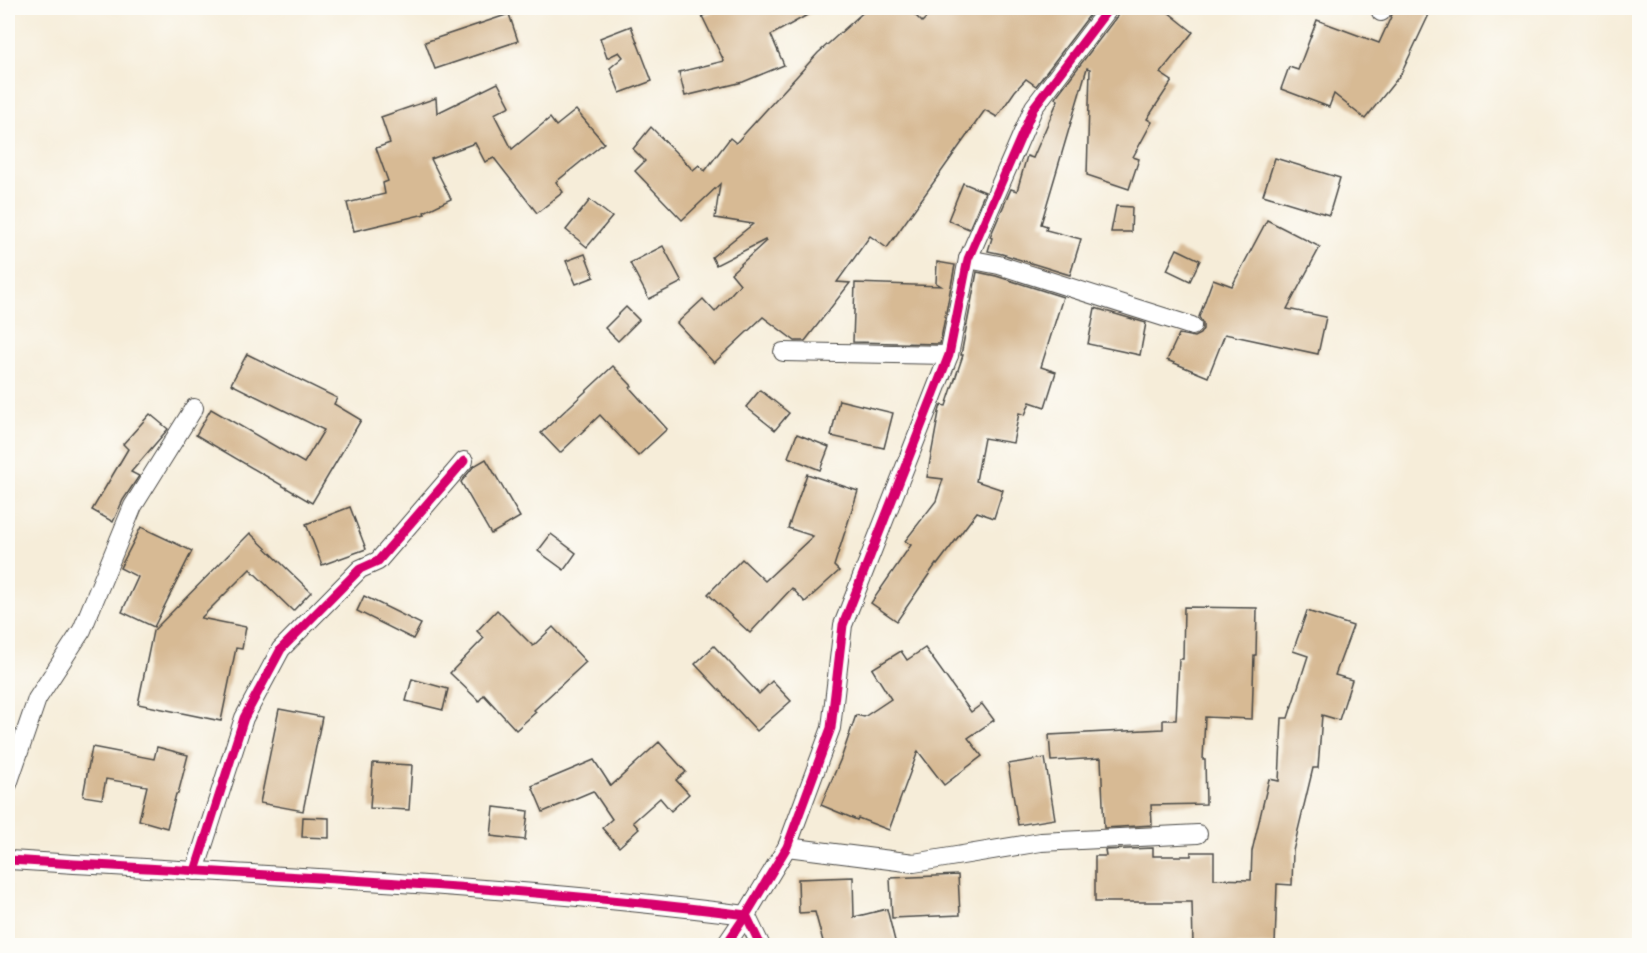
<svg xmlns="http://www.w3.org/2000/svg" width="1647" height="953" viewBox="0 0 1647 953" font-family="'IM FELL Double Pica',serif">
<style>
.building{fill:#d7ba94}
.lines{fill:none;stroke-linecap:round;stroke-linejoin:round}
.street-casing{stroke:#494845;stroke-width:20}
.street{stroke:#fff;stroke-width:18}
.cycleway-casing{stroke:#fdfcf7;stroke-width:13}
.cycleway{stroke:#d6006c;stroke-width:9}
</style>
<rect width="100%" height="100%" fill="#fdfcf7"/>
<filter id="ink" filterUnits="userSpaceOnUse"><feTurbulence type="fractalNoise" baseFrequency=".0167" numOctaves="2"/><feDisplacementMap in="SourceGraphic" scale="12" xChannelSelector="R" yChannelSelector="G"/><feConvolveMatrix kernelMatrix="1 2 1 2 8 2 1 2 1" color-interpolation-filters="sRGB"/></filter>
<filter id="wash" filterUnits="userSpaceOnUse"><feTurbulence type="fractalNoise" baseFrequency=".008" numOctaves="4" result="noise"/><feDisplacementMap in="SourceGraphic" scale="24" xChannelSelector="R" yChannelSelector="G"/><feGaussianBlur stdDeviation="1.35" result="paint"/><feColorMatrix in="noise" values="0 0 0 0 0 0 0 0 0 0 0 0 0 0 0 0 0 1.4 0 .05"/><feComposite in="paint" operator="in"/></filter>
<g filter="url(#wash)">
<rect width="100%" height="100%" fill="#f6edd9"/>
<g id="blocks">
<g class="building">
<polygon points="721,8 820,8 771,35 784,65 743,82 685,96 679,72 724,61 702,16"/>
<polygon points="868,8 908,8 922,22 936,8 1095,8 1036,86 1026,79 1015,91 997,117 985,110 887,248 870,236 837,282 850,283 805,341 795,341 763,317 714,363 677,323 703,299 715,312 740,284 731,273 766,241 765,240 716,265 712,257 753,224 715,218 720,184 682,220 635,171 645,161 633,149 651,127 693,170 699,165 705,171 730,138 736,143 818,53"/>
<polygon points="1120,8 1163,8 1193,32 1160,73 1172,81 1147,119 1152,122 1133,157 1139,159 1129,189 1087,175 1090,69 1087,68 1041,224 1047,226 1046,230 1081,239 1070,275 1002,254 988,251 992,238 990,237 1011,189 1017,191 1027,156 1033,158 1058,100 1055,98 1118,15"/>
<polygon points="1395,8 1432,8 1401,74 1365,119 1334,94 1329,107 1281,89 1289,67 1298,70 1317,20 1379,43"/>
<polygon points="509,14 518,41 435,69 425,42"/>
<polygon points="631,26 652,81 620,93 610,68 623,57 619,52 607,58 600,38"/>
<polygon points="498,83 510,106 494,114 512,149 550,118 556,126 576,110 604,143 556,182 563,192 537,213 494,158 485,162 475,143 431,159 451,199 424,212 425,214 354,231 347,203 385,194 383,183 388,181 376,148 390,143 381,117 436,98 437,113"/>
<polygon points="1275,158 1340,178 1329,215 1263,195"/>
<polygon points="963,183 985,192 969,229 948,220"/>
<polygon points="590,200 612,217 587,247 566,230"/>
<polygon points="1116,206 1132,207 1131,232 1111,232"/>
<polygon points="1267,220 1320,247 1287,309 1326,317 1318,354 1225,334 1208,377 1167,360 1179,334 1194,337 1200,334 1203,329 1203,324 1199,317 1213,279 1232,286"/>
<polygon points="663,246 682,282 649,299 630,263"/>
<polygon points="1177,249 1200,260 1190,281 1167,270"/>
<polygon points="585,254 594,277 576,284 566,261"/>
<polygon points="937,262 955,265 940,344 853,342 855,283 941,286 936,283"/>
<polygon points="977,272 996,276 1063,297 1041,367 1056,372 1045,407 1030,402 1025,415 1019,413 1013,443 984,438 976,481 1003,490 994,518 977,512 937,565 936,564 897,621 871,603 911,545 905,541 936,501 943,479 927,477 939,412 941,405 946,406 963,355 961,355"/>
<polygon points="626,307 639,320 618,341 605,328"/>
<polygon points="1095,308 1146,323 1140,355 1088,344"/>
<polygon points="247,354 337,398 334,404 361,420 312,503 196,435 211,409 304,463 324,430 231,384"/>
<polygon points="613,366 632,386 630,388 667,429 638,456 600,415 560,453 541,433"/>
<polygon points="760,390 789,413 775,430 746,407"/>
<polygon points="839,400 893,413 884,448 831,436"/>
<polygon points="150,414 168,429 131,472 139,476 123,500 113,522 92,510 128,449 123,444"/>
<polygon points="797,434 829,447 820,470 788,457"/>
<polygon points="486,459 520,517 491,534 461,482 474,466"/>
<polygon points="807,474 858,491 834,566 839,571 805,602 792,588 750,633 708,594 742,559 765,581 813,536 788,528"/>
<polygon points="350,507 366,549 322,565 306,524"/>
<polygon points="141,527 192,551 154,627 122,612 138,577 120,568"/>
<polygon points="250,533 311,592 293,611 250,569 201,618 246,627 242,649 236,648 221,721 138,704 153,631"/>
<polygon points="551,534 576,553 564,570 538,551"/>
<polygon points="364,596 421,624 413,639 357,611"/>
<polygon points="1184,607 1257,608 1256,655 1254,655 1252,719 1205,717 1203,760 1205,760 1206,804 1151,805 1152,825 1104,828 1101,758 1051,761 1049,735 1163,729 1163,720 1176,720 1179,659 1183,659"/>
<polygon points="497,610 533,646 553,627 586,662 534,710 536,712 516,730 484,695 479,701 450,673 484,638 477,631"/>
<polygon points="1307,611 1353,626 1335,675 1352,680 1339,720 1322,715 1318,768 1313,768 1293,851 1292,885 1277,884 1275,945 1193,945 1192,902 1095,902 1095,856 1106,856 1105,850 1153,848 1153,856 1191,856 1191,852 1214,852 1214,879 1251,880 1252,851 1269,779 1279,781 1282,718 1288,718 1308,656 1293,651"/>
<polygon points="714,646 759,694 772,681 791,701 757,731 695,664"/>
<polygon points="925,648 971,712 982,704 994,720 968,738 982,756 944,785 918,751 889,830 858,818 857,820 821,805 842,756 856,715 864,717 891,699 872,669 901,651 907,660"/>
<polygon points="412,679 448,689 443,710 406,701"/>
<polygon points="279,709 322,717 303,811 260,803"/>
<polygon points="659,742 686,772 676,780 689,794 671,811 660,798 633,822 639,829 619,847 602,828 612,819 593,791 543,812 532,786 594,760 611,786"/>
<polygon points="92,747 154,759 157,747 188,755 178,794 176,794 167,828 139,820 147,786 106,779 102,799 83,796"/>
<polygon points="1045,758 1055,819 1018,825 1008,764"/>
<polygon points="373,763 412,765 409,810 370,808"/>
<polygon points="494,807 528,811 525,840 491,836"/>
<polygon points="303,817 329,818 329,838 302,837"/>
<polygon points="958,875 960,915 892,918 890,878"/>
<polygon points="853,877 854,917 887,909 896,945 824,945 815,912 799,913 798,879"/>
</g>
</g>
</g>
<g filter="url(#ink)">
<use href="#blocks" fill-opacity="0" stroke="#494845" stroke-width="1.5"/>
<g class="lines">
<defs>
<g id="street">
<polyline points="1381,12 1383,8"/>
<polyline points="968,259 999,265 1192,326"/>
<polyline points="783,352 949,355"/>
<polyline points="8,784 37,699 82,630 133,506 194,408"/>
<polyline points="787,847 914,863 1041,842 1198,834"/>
<path d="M8,860C254,875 501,884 746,915L761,946"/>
<polyline points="195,871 244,718 281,649 360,569 378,561 464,461"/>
<polyline points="725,946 746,915 787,847 831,728 843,625 949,355 968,259 1034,107 1109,8"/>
</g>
</defs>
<use href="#street" class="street-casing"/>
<use href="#street" class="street"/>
<defs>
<g id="cycleway">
<path d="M8,860C254,875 501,884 746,915L761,946"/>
<polyline points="195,871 244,718 281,649 360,569 378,561 464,461"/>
<polyline points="725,946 746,915 787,847 831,728 843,625 949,355 968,259 1034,107 1109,8"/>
</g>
</defs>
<use href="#cycleway" class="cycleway-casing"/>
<use href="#cycleway" class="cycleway"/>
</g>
</g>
<rect width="1647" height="953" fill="none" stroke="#fdfcf7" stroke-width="30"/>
</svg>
